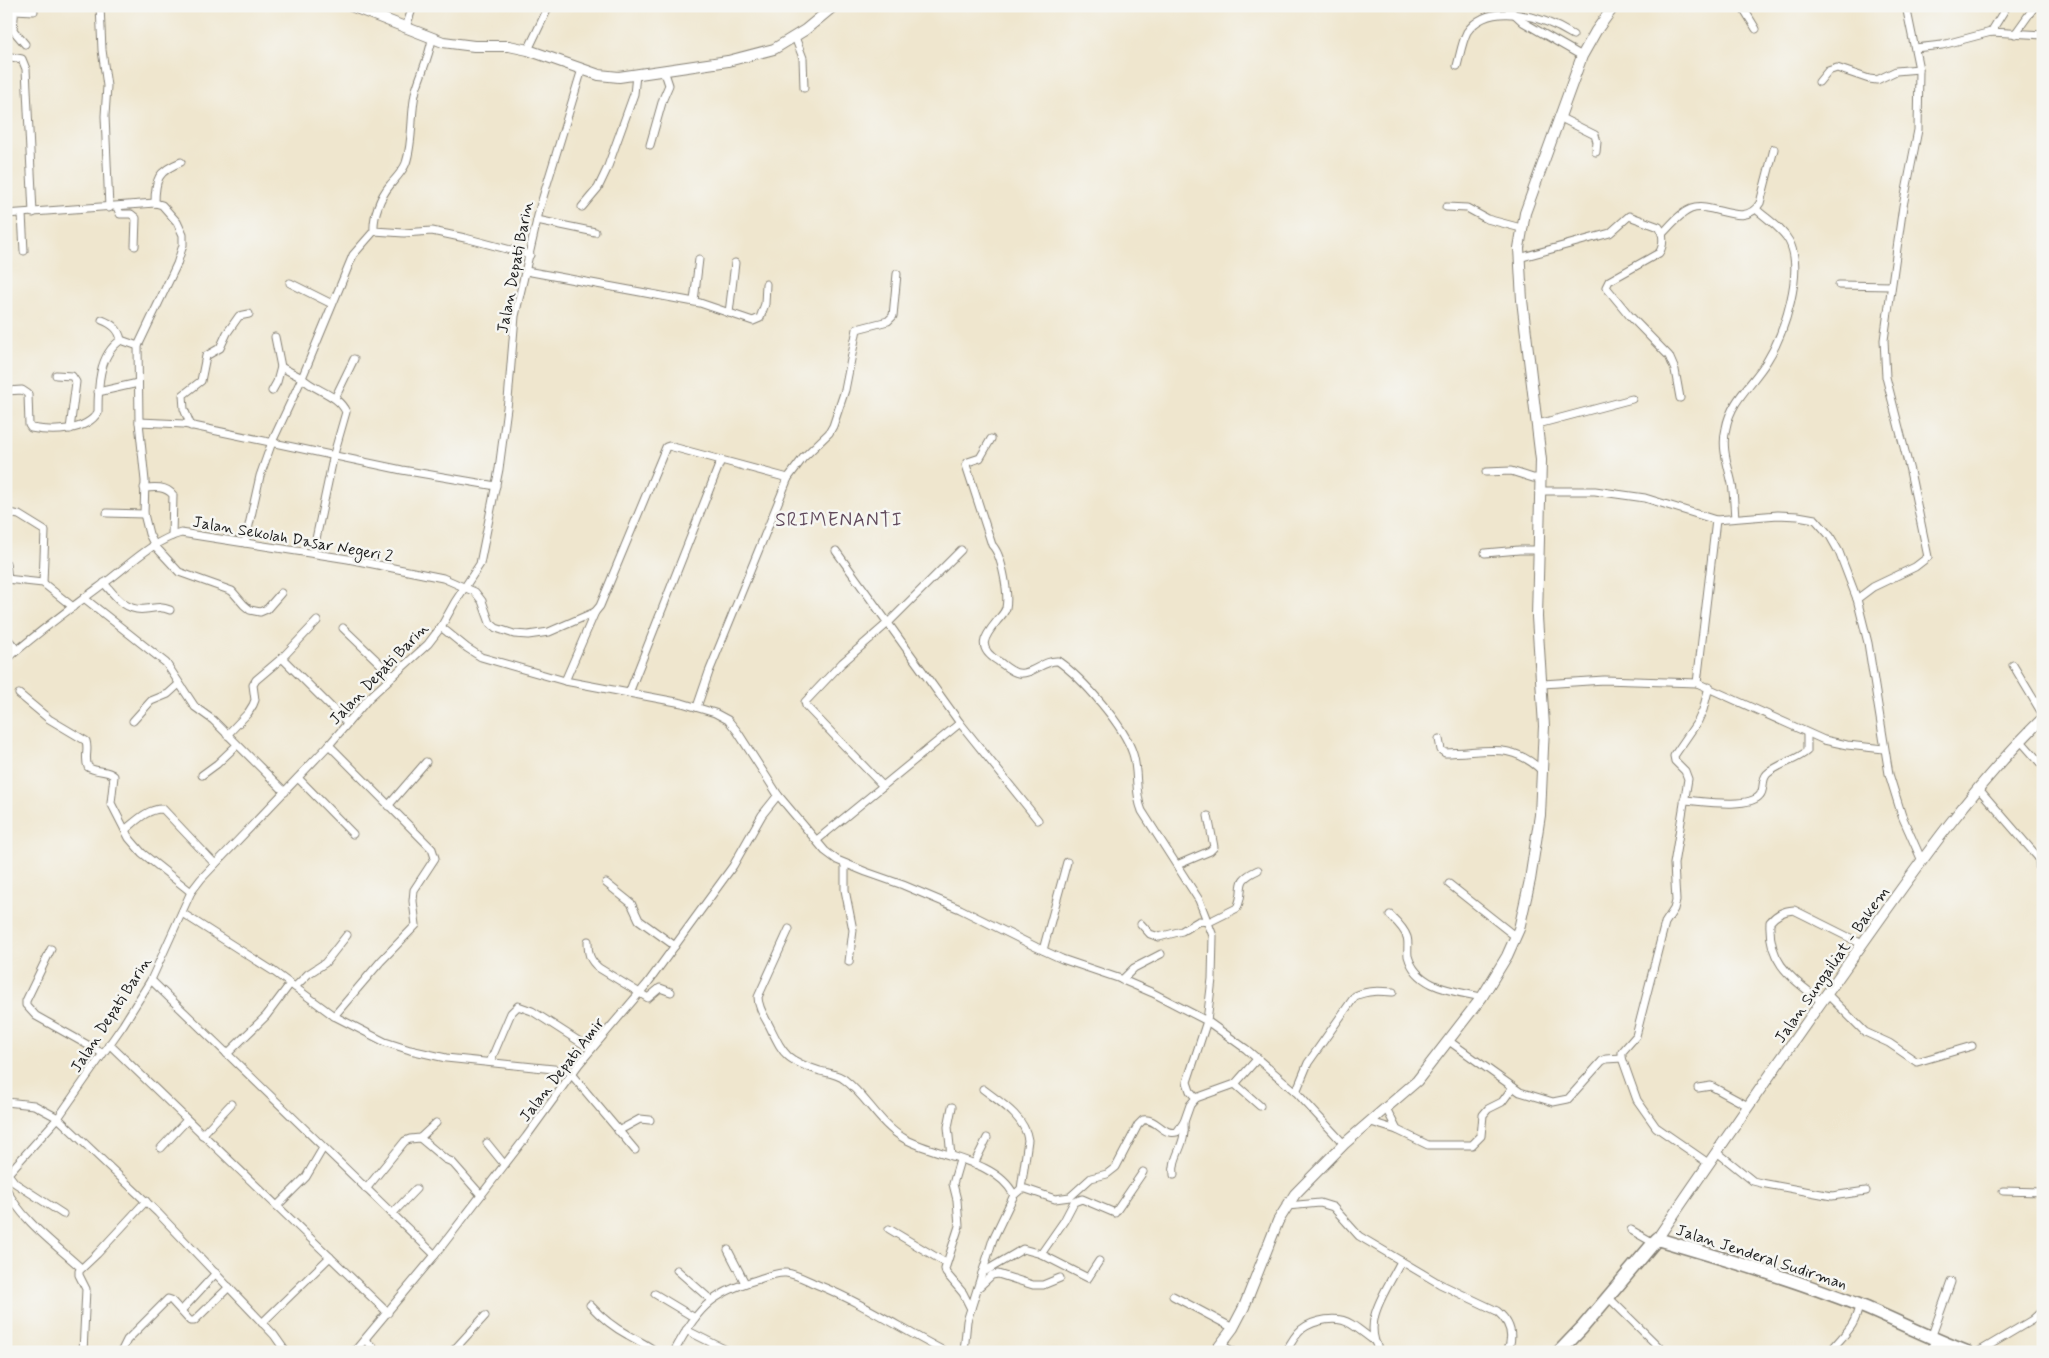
<svg xmlns="http://www.w3.org/2000/svg" width="2049" height="1358" viewBox="0 0 2049 1358" font-family="Mynerve,sans-serif">
<style>
.lines{fill:none;stroke-linecap:round;stroke-linejoin:round}
.street-casing{stroke:#868175;stroke-width:9}
.secondary-casing{stroke:#868175;stroke-width:12}
.highway-casing{stroke:#868175;stroke-width:15}
.street{stroke:#fff;stroke-width:7}
.secondary{stroke:#fff;stroke-width:10}
.highway{stroke:#fff;stroke-width:12}
.labels{text-anchor:middle;stroke-width:5;stroke-linejoin:round;paint-order:stroke}
.street-label{font-size:16px;fill:#1c1c1c;stroke:#f6f6f2}
.quarter-label{font-size:19px;letter-spacing:1px;fill:#614a5c;stroke:#f6f6f2}
</style>
<rect width="100%" height="100%" fill="#f6f6f2"/>
<filter id="ink" filterUnits="userSpaceOnUse"><feTurbulence type="fractalNoise" baseFrequency=".02" numOctaves="2"/><feDisplacementMap in="SourceGraphic" scale="10" xChannelSelector="R" yChannelSelector="G"/><feConvolveMatrix kernelMatrix="1 2 1 2 8 2 1 2 1" color-interpolation-filters="sRGB"/></filter>
<filter id="wash" filterUnits="userSpaceOnUse"><feTurbulence type="fractalNoise" baseFrequency=".0096" numOctaves="4" result="noise"/><feDisplacementMap in="SourceGraphic" scale="20" xChannelSelector="R" yChannelSelector="G"/><feGaussianBlur stdDeviation="1.12" result="paint"/><feColorMatrix in="noise" values="0 0 0 0 0 0 0 0 0 0 0 0 0 0 0 0 0 1.4 0 .05"/><feComposite in="paint" operator="in"/></filter>
<g filter="url(#wash)">
<rect width="100%" height="100%" fill="#efe6ce"/>
</g>
<g filter="url(#ink)">
<g class="lines">
<defs>
<g id="street">
<polyline points="15,6 13,30 25,44"/>
<polyline points="100,6 102,50 107,86 105,116 109,208"/>
<polyline points="1742,6 1756,29"/>
<polyline points="1509,9 1523,22 1582,56"/>
<polyline points="14,10 34,11"/>
<polyline points="406,27 413,6"/>
<polyline points="1991,32 2007,6"/>
<polyline points="2015,34 2035,6"/>
<polyline points="795,37 803,58 804,88"/>
<polyline points="1915,48 1942,45 1991,32 2043,35"/>
<polyline points="528,50 549,6"/>
<polyline points="6,56 22,59 26,69 33,213"/>
<path d="M1457,66C1460,55 1462,42 1467,32C1489,0 1542,16 1573,35"/>
<polyline points="1819,82 1828,71 1837,68 1869,79 1877,80 1896,71 1919,69"/>
<polyline points="1561,118 1595,135 1597,142 1596,152"/>
<polyline points="650,145 663,99 669,85 666,76 661,72"/>
<path d="M155,203C155,179 158,171 181,162"/>
<polyline points="117,207 120,214 131,214 136,218 135,246"/>
<polyline points="582,207 598,188 607,169 634,94 636,75"/>
<polyline points="1446,207 1467,208 1487,219 1521,228"/>
<polyline points="6,214 155,203 162,205 177,222 183,235 183,245 177,264 138,346 139,422 145,481 144,514 149,534 155,546 179,572 232,591 244,605 250,610 260,612 267,609 281,593"/>
<polyline points="22,214 24,251"/>
<polyline points="537,220 595,232"/>
<polyline points="374,231 404,233 432,231 465,238 530,255"/>
<path d="M1662,234C1670,226 1680,213 1691,209C1713,201 1744,230 1760,203L1774,149"/>
<path d="M1519,258L1610,233L1629,216L1659,227C1664,234 1664,246 1659,253L1609,281L1606,287L1629,315L1669,356L1675,370L1680,398"/>
<polyline points="526,271 700,303 753,321 760,318 765,304 766,284"/>
<polyline points="290,283 332,304"/>
<polyline points="1839,285 1891,286"/>
<polyline points="694,301 699,259"/>
<polyline points="729,313 735,263"/>
<path d="M102,320C112,324 119,329 121,340"/>
<polyline points="275,337 281,367"/>
<polyline points="56,375 72,376 76,382 70,429"/>
<path d="M6,391L22,390L28,394L29,425L31,428C52,432 86,432 98,412C98,388 98,355 121,340L138,346"/>
<polyline points="98,392 138,383"/>
<polyline points="335,398 354,359"/>
<polyline points="139,422 184,424 402,470 496,486"/>
<polyline points="1538,424 1632,399"/>
<polyline points="191,426 184,409 183,395 201,381 206,356 220,348 227,333 239,316 249,314"/>
<path d="M991,439L980,458L968,462L966,465L992,545C1002,555 1009,594 1006,608C1004,614 1000,617 997,621C983,638 977,648 998,661C1004,665 1011,672 1018,673C1033,675 1043,660 1058,661C1082,678 1124,725 1133,754C1139,773 1134,792 1142,811L1199,900L1213,936L1212,979L1207,1021L1187,1082L1190,1091L1196,1098"/>
<polyline points="1486,472 1511,471 1533,478 1541,478"/>
<path d="M144,488C155,487 166,486 173,495L172,536"/>
<polyline points="1541,491 1595,491 1645,498 1716,520 1778,515 1798,516 1815,519 1830,536 1839,552 1857,599 1868,643 1889,774 1902,816 1922,861"/>
<polyline points="6,512 19,515 45,531 43,583"/>
<polyline points="107,513 144,514"/>
<path d="M1735,518C1734,507 1734,495 1732,484C1728,465 1721,448 1726,428C1731,400 1753,384 1767,361C1784,334 1805,271 1789,241C1782,228 1767,219 1756,209"/>
<polyline points="245,543 260,476 272,442 302,378 281,367 277,382 272,391"/>
<polyline points="836,551 960,723 1038,820"/>
<path d="M313,553L334,454L346,412C338,394 315,391 302,378L353,255L374,231C373,216 380,197 390,185C396,178 403,171 406,163C414,139 410,112 416,90C421,73 429,57 432,39"/>
<polyline points="1485,553 1519,550 1539,550"/>
<polyline points="6,563 8,580"/>
<polyline points="6,579 43,583 73,607"/>
<path d="M104,583C116,597 126,612 146,609C156,608 160,606 170,610"/>
<polyline points="84,598 166,663 195,707 213,720 285,792"/>
<polyline points="1857,599 1873,587 1915,567 1928,557 1910,471 1886,377 1884,340 1903,206 1918,130 1919,69 1906,6"/>
<polyline points="441,627 467,648 481,657 565,681 682,703 715,713 728,720 737,731 778,795 825,851 837,860 866,872 903,885 960,909 1036,947 1062,959 1118,978 1153,993 1207,1021 1246,1049 1296,1092 1344,1144"/>
<polyline points="343,628 393,676"/>
<polyline points="6,637 17,650"/>
<polyline points="282,658 347,723"/>
<path d="M6,660C39,631 75,605 110,579C132,562 155,540 181,533L348,559L443,578L475,592L482,601L490,623L496,628L514,634L528,635L549,632L595,612"/>
<polyline points="2013,665 2043,715"/>
<polyline points="565,681 595,612 600,606 666,447 669,446 788,478"/>
<polyline points="1697,683 1716,520"/>
<polyline points="1543,684 1604,680 1697,683 1824,740 1847,745 1884,749"/>
<polyline points="629,693 721,460"/>
<path d="M19,694L49,719L86,741C89,750 84,758 88,767C96,773 107,769 114,776L111,803L129,838L142,853L191,892"/>
<polyline points="697,707 709,672 788,478 803,458 829,433 833,426 845,390 857,329 888,321 893,316 897,274"/>
<polyline points="133,721 151,701 168,694 179,684"/>
<polyline points="227,735 248,713 253,705 255,700 253,685 256,680 282,658 317,621"/>
<path d="M1439,739L1441,750L1445,753C1484,753 1510,740 1542,771"/>
<polyline points="2020,740 2043,766"/>
<polyline points="329,745 432,849 435,858 414,890 413,901 416,925 381,961 334,1016"/>
<polyline points="202,775 217,764 237,745"/>
<polyline points="298,778 353,834"/>
<polyline points="883,786 806,706 805,702 842,663 889,622 961,550"/>
<polyline points="1978,788 2043,863"/>
<path d="M1684,800C1700,801 1750,809 1760,795C1765,789 1761,780 1767,774C1779,763 1796,761 1807,751V734"/>
<polyline points="388,806 426,762"/>
<path d="M125,830C135,822 148,808 163,809L215,864"/>
<polyline points="817,840 960,723"/>
<polyline points="2039,858 2040,881 2043,895"/>
<polyline points="845,864 845,890 853,930 849,962"/>
<polyline points="1177,865 1210,851 1214,847 1208,816"/>
<polyline points="606,883 631,903 639,920 675,946"/>
<polyline points="1449,884 1516,937"/>
<polyline points="182,913 273,971 334,1016 385,1042 410,1050 446,1058 573,1071"/>
<path d="M1390,915C1396,921 1404,928 1407,937C1409,943 1407,950 1408,956C1417,989 1455,991 1482,997"/>
<path d="M1141,924L1150,934L1159,937L1182,931L1199,921L1209,922L1237,908C1247,886 1232,882 1258,870"/>
<path d="M789,929L758,997C758,1007 764,1016 769,1025C784,1055 785,1060 820,1071C828,1073 838,1074 845,1080C867,1097 880,1125 905,1139C938,1157 996,1159 1014,1195"/>
<path d="M588,941C588,953 589,960 599,968L648,998L660,988L671,992"/>
<polyline points="51,949 26,1001 26,1005 36,1016 102,1053"/>
<polyline points="1043,950 1067,862"/>
<polyline points="151,980 435,1255"/>
<polyline points="1122,980 1134,968 1161,954"/>
<polyline points="295,987 308,974 325,963 347,935"/>
<polyline points="1827,994 1865,1032 1889,1043 1917,1062 1972,1046"/>
<path d="M1821,1001C1792,978 1768,964 1770,922C1777,914 1783,911 1794,910L1862,944"/>
<polyline points="1449,1041 1520,1092 1553,1102 1568,1099 1602,1061 1606,1059 1622,1058"/>
<polyline points="109,1044 388,1313"/>
<polyline points="227,1054 266,1016 290,984"/>
<polyline points="490,1062 511,1013 518,1006 532,1011 591,1049"/>
<polyline points="571,1074 635,1150"/>
<polyline points="1235,1084 1260,1106"/>
<polyline points="1698,1088 1711,1086 1748,1106"/>
<path d="M983,1089C1000,1102 1025,1117 1028,1140L1021,1189"/>
<path d="M1296,1092L1308,1063L1355,996C1368,990 1380,991 1393,992"/>
<polyline points="6,1102 34,1105 58,1118 158,1213 274,1335 286,1352"/>
<polyline points="1386,1108 1397,1130 1428,1145 1472,1145 1481,1136 1483,1115 1488,1109 1502,1102 1513,1087"/>
<polyline points="1371,1122 1397,1130"/>
<polyline points="618,1131 640,1119 650,1120"/>
<polyline points="202,1135 231,1104"/>
<polyline points="420,1138 445,1159 452,1162 481,1195"/>
<polyline points="487,1143 504,1164"/>
<polyline points="161,1148 187,1120"/>
<polyline points="1717,1152 1753,1181 1761,1183 1832,1196 1866,1191"/>
<polyline points="951,1156 948,1127 952,1107"/>
<polyline points="960,1160 953,1184 957,1200 959,1226 945,1269 946,1273 963,1293 971,1309"/>
<polyline points="1708,1163 1656,1127 1637,1100 1622,1058 1622,1052 1636,1036 1665,923 1674,909 1676,901 1674,864 1688,779 1685,771 1675,761 1674,756 1698,721 1703,710 1709,687"/>
<polyline points="974,1164 987,1138"/>
<polyline points="8,1174 15,1183 63,1214"/>
<path d="M1174,1175C1171,1156 1187,1146 1184,1122"/>
<polyline points="6,1176 58,1118 123,1025 151,980 191,892 201,879 329,745 369,698 428,644 441,627 455,602 480,564 499,469 508,400 515,316 540,207 582,69"/>
<path d="M6,1188C20,1219 56,1245 81,1268"/>
<polyline points="366,1189 405,1141 410,1139 420,1138 436,1123"/>
<polyline points="2003,1191 2043,1192"/>
<polyline points="277,1206 306,1177 323,1148"/>
<path d="M1287,1206L1320,1203L1333,1207L1359,1236L1440,1284L1497,1311C1510,1322 1515,1335 1507,1352"/>
<polyline points="392,1214 416,1189"/>
<polyline points="889,1229 946,1263"/>
<polyline points="1631,1230 1654,1243"/>
<polyline points="728,1250 745,1283"/>
<polyline points="1041,1254 1064,1221 1074,1202 1082,1199 1115,1213 1143,1172"/>
<polyline points="677,1270 711,1300"/>
<polyline points="982,1273 1023,1249 1041,1254 1088,1278 1099,1261"/>
<polyline points="979,1287 992,1275 998,1274 1033,1285 1043,1285 1060,1278"/>
<polyline points="655,1294 695,1318"/>
<polyline points="1173,1296 1233,1328"/>
<polyline points="1608,1297 1664,1352"/>
<path d="M590,1305C601,1317 613,1327 628,1335C638,1341 647,1344 656,1352"/>
<polyline points="181,1311 190,1321 194,1321 229,1287"/>
<polyline points="262,1323 330,1257"/>
<polyline points="686,1330 730,1352"/>
<polyline points="1931,1338 1951,1282"/>
<polyline points="365,1340 378,1352"/>
<polyline points="1221,1345 1234,1352"/>
<polyline points="83,1352 86,1289 79,1275 79,1271 97,1254 146,1201"/>
<polyline points="121,1352 127,1340 168,1299 171,1300 181,1311 216,1273"/>
<polyline points="354,1352 435,1255 526,1137 579,1064 647,984 733,866 762,815 778,795"/>
<polyline points="452,1352 485,1316"/>
<path d="M674,1352C697,1310 709,1294 756,1280C765,1277 777,1272 786,1273C797,1274 808,1281 818,1285C863,1303 903,1330 946,1352"/>
<path d="M964,1352L967,1321L993,1239L1014,1195L1021,1189H1026L1055,1199L1070,1197L1091,1178L1107,1174L1116,1167L1138,1125L1143,1120C1157,1118 1163,1136 1177,1132L1184,1122L1190,1105L1196,1098L1235,1084L1258,1058"/>
<path d="M1286,1352C1290,1344 1295,1335 1302,1329C1314,1320 1337,1315 1351,1324C1359,1329 1366,1335 1373,1340"/>
<path d="M1380,1352C1360,1321 1388,1289 1401,1261"/>
<path d="M1830,1352C1843,1334 1855,1329 1859,1305"/>
<polyline points="1930,1352 1935,1340"/>
<polyline points="1978,1352 2032,1320 2043,1310"/>
</g>
<g id="secondary">
<polyline points="351,6 443,42 474,46 509,46 528,50 599,75 619,77 728,61 774,49 805,30 834,6"/>
<path d="M1657,1239C1724,1141 1791,1044 1860,947C1916,868 1973,786 2043,718"/>
<polyline points="1215,1352 1233,1328 1244,1307 1278,1221 1295,1194 1344,1144 1417,1081 1482,997 1507,956 1519,929 1530,880 1540,815 1544,726 1537,617 1541,460 1522,300 1519,248 1525,213 1582,56 1596,31 1614,6"/>
</g>
<path id="highway" d="M1559,1352L1582,1328L1657,1239C1725,1259 1793,1279 1859,1305C1895,1320 1930,1338 1967,1352"/>
</defs>
<use href="#street" class="street-casing"/>
<use href="#secondary" class="secondary-casing"/>
<use href="#highway" class="highway-casing"/>
<use href="#street" class="street"/>
<use href="#secondary" class="secondary"/>
<use href="#highway" class="highway"/>
</g>
</g>
<g class="labels">
<g class="street-label">
<text transform="translate(514 267) rotate(-79)" y="6">Jalan Depati Barin</text>
<text transform="translate(293 538) rotate(10)" y="6">Jalan Sekolah Dasar Negeri 2</text>
<text transform="translate(378 673) rotate(-46)" y="6">Jalan Depati Barin</text>
<text transform="translate(1831 964) rotate(-55)" y="6">Jalan Sungailiat - Bakem</text>
<text transform="translate(110 1014) rotate(-57)" y="6">Jalan Depati Barin</text>
<text transform="translate(561 1069) rotate(-52)" y="6">Jalan Depati Amir</text>
<text transform="translate(1762 1256) rotate(18)" y="6">Jalan Jenderal Sudirman</text>
</g>
<g class="quarter-label">
<text x="839" y="526">SRIMENANTI</text>
</g>
</g>
<rect width="2049" height="1358" fill="none" stroke="#f6f6f2" stroke-width="25"/>
</svg>
